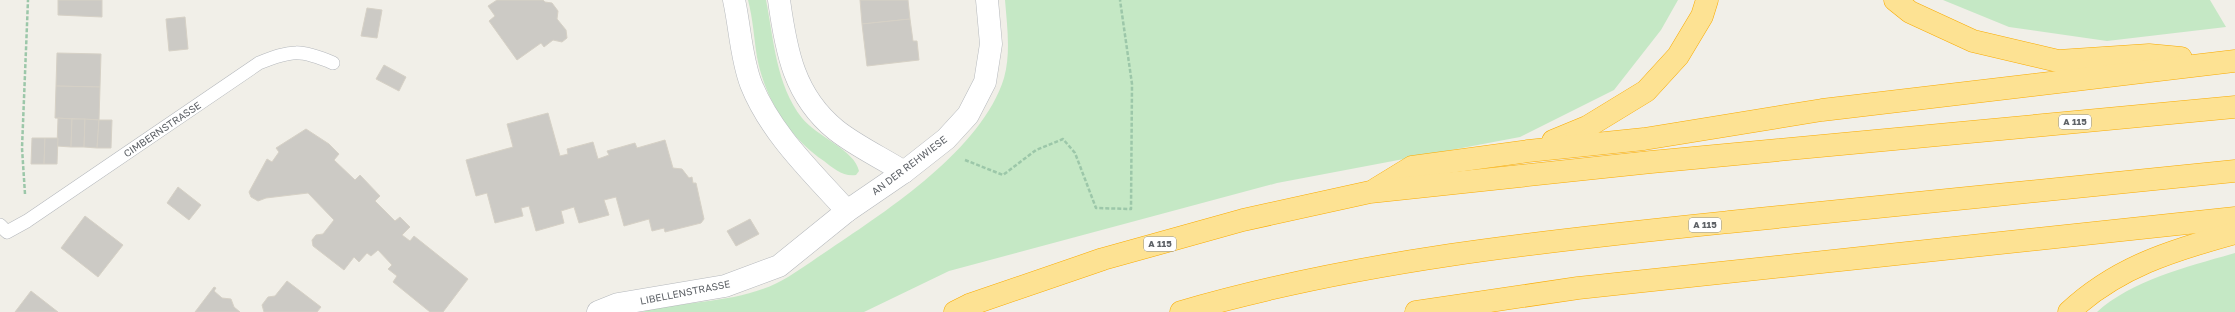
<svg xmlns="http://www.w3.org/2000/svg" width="2235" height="312" viewBox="0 0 2235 312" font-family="'Golos Text',sans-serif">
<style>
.green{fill:#c5e8c5}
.building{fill:#cccac5;stroke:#d6d1c6}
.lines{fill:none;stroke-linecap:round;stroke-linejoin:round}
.service-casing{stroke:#b5b8bc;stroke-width:14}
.minor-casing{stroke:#b5b8bc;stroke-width:23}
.motorway-casing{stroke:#f9ab00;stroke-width:23}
.path{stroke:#9cc7a9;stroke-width:2.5;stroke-dasharray:4 2;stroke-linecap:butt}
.service{stroke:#fff;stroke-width:13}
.minor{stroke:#fff;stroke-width:22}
.motorway{stroke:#fde293;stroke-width:22}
.labels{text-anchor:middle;stroke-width:3.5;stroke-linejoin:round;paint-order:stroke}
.shield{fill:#fff;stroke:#8f9295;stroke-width:1}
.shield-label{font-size:9px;font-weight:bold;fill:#5f6368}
.street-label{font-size:10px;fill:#5f6368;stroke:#fff}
</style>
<rect width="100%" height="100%" fill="#f1efe8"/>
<g class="green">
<path d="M748,0H766C774,40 776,85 802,118C816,136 855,150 859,171L856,175C843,177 833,168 824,161C789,137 765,99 757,57C754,38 753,19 748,0Z"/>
<path d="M1005,0H1678L1661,30L1614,90L1520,137L1277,183L949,271L864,312H642C686,300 734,304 777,283C795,274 813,260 830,249C888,210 982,149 1004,78C1011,53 1007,25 1005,0Z"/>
<polygon points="1943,0 2210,0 2226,27 2107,41 2009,27"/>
<path d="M2235,253V312H2097C2132,280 2190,266 2235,253Z"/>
</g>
<g class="building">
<polygon points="58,0 102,0 102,17 58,15"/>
<polygon points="497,0 543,0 545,2 552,3 558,11 557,19 566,30 567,38 562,42 553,40 544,47 541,43 517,60 489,21 495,16 488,6"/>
<polygon points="860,0 908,0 910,19 862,24"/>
<polygon points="367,8 382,10 377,38 361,36"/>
<polygon points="185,17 188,49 169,51 166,19"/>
<polygon points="910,19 913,41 917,41 919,60 867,66 862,24"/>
<polygon points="57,53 101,54 100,87 56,86"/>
<polygon points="384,65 406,77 399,91 376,79"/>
<polygon points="56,86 100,87 99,120 55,118"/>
<polygon points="548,113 560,156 568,154 567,149 593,142 598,159 609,155 607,151 635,143 637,148 665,140 673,168 682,169 689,178 692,177 693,183 696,183 704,219 701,223 665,232 664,228 652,231 649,219 624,226 616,197 604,200 609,215 579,223 574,207 561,211 564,223 536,231 529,206 521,208 523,216 495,223 487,193 476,196 466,160 513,147 507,124"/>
<polygon points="58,118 72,119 71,147 57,146"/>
<polygon points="72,119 85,119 84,147 71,147"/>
<polygon points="85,119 99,120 97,148 84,147"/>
<polygon points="99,120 112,120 111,148 97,148"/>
<polygon points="306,129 329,144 339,154 334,160 355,180 360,175 380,196 375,201 395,221 400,217 410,227 402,235 410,241 414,236 468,279 443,312 430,312 393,282 397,276 388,269 392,265 378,250 371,256 367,253 359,262 354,257 344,270 313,246 312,240 316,235 323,234 334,220 308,193 266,198 258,201 251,197 249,192 267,159 272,162 279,152 276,148"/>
<polygon points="32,138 45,138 44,164 31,164"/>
<polygon points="45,138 58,138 57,164 44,164"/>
<polygon points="178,187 201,205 189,220 167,203"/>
<polygon points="85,216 123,245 98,277 61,248"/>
<polygon points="750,219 759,234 736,246 727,231"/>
<polygon points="287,281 321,307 317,312 264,312 262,305 268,297 275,296"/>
<polygon points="214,287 216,288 214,291 222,298 231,299 234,307 240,312 195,312"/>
<polygon points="31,291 58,312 15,312"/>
</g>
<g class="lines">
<defs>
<path id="service" d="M0,225L7,232L27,221L259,63C292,50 300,49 333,63"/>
<g id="minor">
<path d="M734,0C740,27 741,58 751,84C771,134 812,172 847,211"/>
<path d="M779,0C786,51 794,96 836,130C856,146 882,158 904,172"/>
<polyline points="598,312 618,304 725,286 779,266 847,211 904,172 946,139 968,115 985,82 991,44 987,0"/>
</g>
<g id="motorway">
<polyline points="1895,0 1910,12 1973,41 2058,61 2149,55 2181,58"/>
<polyline points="1553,141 1587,127 1646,91 1678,56 1702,16 1707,0"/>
<polyline points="1376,189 1412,167 1528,151 1644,139 1822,110 2235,61"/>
<polyline points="955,312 969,305 1103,259 1243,220 1370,192 1651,162 2235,107"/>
<path d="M1181,312C1359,260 1545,241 1729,222C1898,205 2066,188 2235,171"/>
<polyline points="1416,312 1578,288 2235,218"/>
<path d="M2069,312C2117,267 2173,250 2235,233"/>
</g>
</defs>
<use href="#service" class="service-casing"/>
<use href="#minor" class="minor-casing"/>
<use href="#motorway" class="motorway-casing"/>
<g class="path">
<polyline points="965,160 1003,175 1036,150 1063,139 1075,153 1096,208 1131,209 1132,84 1120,0"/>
<polyline points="25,194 22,148 28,0"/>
</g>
<use href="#service" class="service"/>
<use href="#minor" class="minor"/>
<use href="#motorway" class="motorway"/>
</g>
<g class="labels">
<g class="shield">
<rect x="2059" y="115" width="32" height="14" rx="3"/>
<rect x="1689" y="218" width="32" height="14" rx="3"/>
<rect x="1144" y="237" width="32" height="14" rx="3"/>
</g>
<g class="shield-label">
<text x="2075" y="125">A 115</text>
<text x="1705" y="228">A 115</text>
<text x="1160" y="247">A 115</text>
</g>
<g class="street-label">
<text transform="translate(162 129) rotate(-34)" y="4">CIMBERNSTRASSE</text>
<text transform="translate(909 165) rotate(-37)" y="4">AN DER REHWIESE</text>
<text transform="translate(685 292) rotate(-11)" y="4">LIBELLENSTRASSE</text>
</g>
</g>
</svg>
